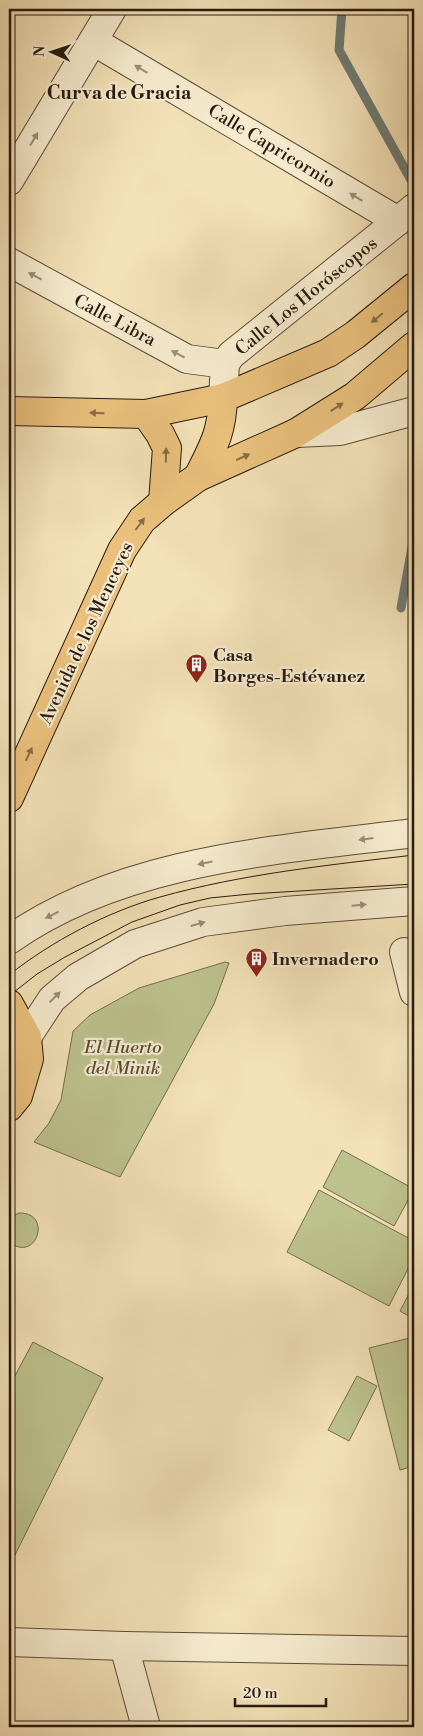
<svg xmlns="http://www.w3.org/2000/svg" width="423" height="1736" viewBox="0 0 423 1736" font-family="'Libre Bodoni',serif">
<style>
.green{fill:#bdc28d;stroke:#726e4f}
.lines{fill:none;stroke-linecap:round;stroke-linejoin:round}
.stream{stroke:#6e7b75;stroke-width:9}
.minor-casing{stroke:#5a4c3a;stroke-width:30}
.major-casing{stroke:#271a11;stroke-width:30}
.minor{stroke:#f7ecd0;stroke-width:28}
.major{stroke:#eac07c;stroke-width:28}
.tram{stroke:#271a11;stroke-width:1}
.oneway{fill:#998e7a}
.oneway2{fill:#886d46}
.labels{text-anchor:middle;stroke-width:4.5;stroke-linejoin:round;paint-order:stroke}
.street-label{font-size:18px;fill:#271a11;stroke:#f7ecd0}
.poi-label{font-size:18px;font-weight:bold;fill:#271a11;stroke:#f7ecd0;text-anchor:start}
.park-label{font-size:18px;font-style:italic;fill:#544c36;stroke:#f7ecd0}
.neighbourhood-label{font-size:19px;font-weight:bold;fill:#271a11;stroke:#f7ecd0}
</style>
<rect width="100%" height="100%" fill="#f3e1b7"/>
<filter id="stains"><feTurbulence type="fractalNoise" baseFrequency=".004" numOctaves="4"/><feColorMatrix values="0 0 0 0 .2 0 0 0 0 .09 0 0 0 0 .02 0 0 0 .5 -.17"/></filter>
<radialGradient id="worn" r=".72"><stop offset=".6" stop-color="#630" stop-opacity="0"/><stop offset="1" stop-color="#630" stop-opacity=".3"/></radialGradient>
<g class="green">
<polygon points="225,962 229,963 214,1004 120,1177 34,1142 49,1123 61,1100 73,1031 90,1015 139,988"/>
<polygon points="342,1150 414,1189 394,1226 323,1187"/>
<polygon points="319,1190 414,1241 414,1257 389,1306 287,1252"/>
<path d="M19,1213C53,1212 37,1264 9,1242V1218Z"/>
<polygon points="414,1284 414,1319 400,1311"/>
<polygon points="414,1337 414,1466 400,1470 369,1348"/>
<polygon points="33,1342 103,1378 9,1567 9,1387"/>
<polygon points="357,1376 377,1386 349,1441 328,1430"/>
</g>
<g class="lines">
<g class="stream">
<polyline points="342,9 339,50 411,180"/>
<polyline points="401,608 414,536"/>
</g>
<defs>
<g id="minor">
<polyline points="93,41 398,221"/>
<polyline points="9,181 112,9"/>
<polyline points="9,262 187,359 225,364"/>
<polyline points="223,398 225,364 231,355 414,208"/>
<polyline points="296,433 340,431 414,411"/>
<path d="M9,940C123,859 279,850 414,833"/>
<polyline points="404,952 414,992"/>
<polyline points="27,1037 52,999 78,977 135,944 203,922 285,911 414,901"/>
<polyline points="9,1642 124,1646 414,1651"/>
<polyline points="124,1646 146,1727"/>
</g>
<g id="major">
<polyline points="9,411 146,414 223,398 328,353 355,335 414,287"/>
<polyline points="146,414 160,434 167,448 163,502"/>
<path d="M198,477C213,447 222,433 223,398"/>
<polyline points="9,798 122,550 142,520 163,502 198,477 296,433 355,396 414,346"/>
<polyline points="9,1004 27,1037 29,1059 18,1096 9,1107"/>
</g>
</defs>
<use href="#minor" class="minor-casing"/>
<use href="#major" class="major-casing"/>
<use href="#minor" class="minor"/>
<use href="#major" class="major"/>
<g class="tram">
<path d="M9,975C52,941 107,912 160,897C242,874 329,865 414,855"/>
<polyline points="9,996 37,974 65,957 132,922 180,905 210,898 250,894 414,884"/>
</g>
</g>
<defs><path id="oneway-solid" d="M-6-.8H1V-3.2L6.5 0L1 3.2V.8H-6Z" transform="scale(1.25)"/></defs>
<g class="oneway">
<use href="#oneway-solid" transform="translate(141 69) rotate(-149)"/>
<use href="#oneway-solid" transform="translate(34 139) rotate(-59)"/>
<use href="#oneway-solid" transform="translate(356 197) rotate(-149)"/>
<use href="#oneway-solid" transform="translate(35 276) rotate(-152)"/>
<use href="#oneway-solid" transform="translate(178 354) rotate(-152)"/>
<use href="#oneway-solid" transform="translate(366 839) rotate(173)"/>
<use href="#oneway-solid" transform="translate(205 863) rotate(168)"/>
<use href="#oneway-solid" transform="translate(359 905) rotate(-5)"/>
<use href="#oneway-solid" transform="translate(52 915) rotate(154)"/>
<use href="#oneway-solid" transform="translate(198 924) rotate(-16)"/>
<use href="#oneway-solid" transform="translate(55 997) rotate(-45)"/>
</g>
<g class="oneway2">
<use href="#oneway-solid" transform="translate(377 318) rotate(141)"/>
<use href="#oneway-solid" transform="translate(337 407) rotate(-33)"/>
<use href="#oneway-solid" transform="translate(97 413) rotate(-179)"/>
<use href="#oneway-solid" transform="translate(166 455) rotate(-89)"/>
<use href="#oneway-solid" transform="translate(243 457) rotate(-24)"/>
<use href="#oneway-solid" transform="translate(140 524) rotate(-53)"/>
<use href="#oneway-solid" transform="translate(29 754) rotate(-65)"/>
</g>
<defs>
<symbol id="building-pin" viewBox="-11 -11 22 30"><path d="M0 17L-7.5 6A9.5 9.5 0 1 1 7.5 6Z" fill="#8f2418" stroke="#f7ecd0"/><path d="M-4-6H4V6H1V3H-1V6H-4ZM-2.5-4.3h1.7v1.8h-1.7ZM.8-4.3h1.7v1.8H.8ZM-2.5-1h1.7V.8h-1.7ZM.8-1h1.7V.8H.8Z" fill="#fff"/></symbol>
</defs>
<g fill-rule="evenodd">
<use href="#building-pin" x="184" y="652" width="25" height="34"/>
<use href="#building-pin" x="244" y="946" width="25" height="34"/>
</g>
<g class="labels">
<g class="street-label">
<text transform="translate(272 146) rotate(31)" y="6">Calle Capricornio</text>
<text transform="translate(306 296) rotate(-39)" y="6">Calle Los Horóscopos</text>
<text transform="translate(115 320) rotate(28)" y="6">Calle Libra</text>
<text transform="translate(86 633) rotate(-65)" y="6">Avenida de los Menceyes</text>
</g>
<g class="poi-label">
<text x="213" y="661">Casa<tspan x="213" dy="21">Borges-Estévanez</tspan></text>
<text x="272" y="965">Invernadero</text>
</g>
<g class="park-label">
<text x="123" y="1053">El Huerto<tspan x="123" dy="21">del Minik</tspan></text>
</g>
<g class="neighbourhood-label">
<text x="119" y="99">Curva de Gracia</text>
</g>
</g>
<rect width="423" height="1736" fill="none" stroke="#f3e1b7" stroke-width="30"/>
<rect x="10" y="10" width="403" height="1716" fill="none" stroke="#271a11" stroke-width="2.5"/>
<rect x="15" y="15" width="393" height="1706" fill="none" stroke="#271a11"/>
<g transform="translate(52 52) rotate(273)" stroke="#f7ecd0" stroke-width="4" paint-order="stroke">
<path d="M0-4L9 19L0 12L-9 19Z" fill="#271a11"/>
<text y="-8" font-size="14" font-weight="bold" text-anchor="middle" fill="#271a11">N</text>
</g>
<path d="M235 1698v8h91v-8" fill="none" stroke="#271a11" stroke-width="2.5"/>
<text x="243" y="1698" font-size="15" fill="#271a11" stroke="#f7ecd0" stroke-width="4" paint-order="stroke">20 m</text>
<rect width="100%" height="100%" filter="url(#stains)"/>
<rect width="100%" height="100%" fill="url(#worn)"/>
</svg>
